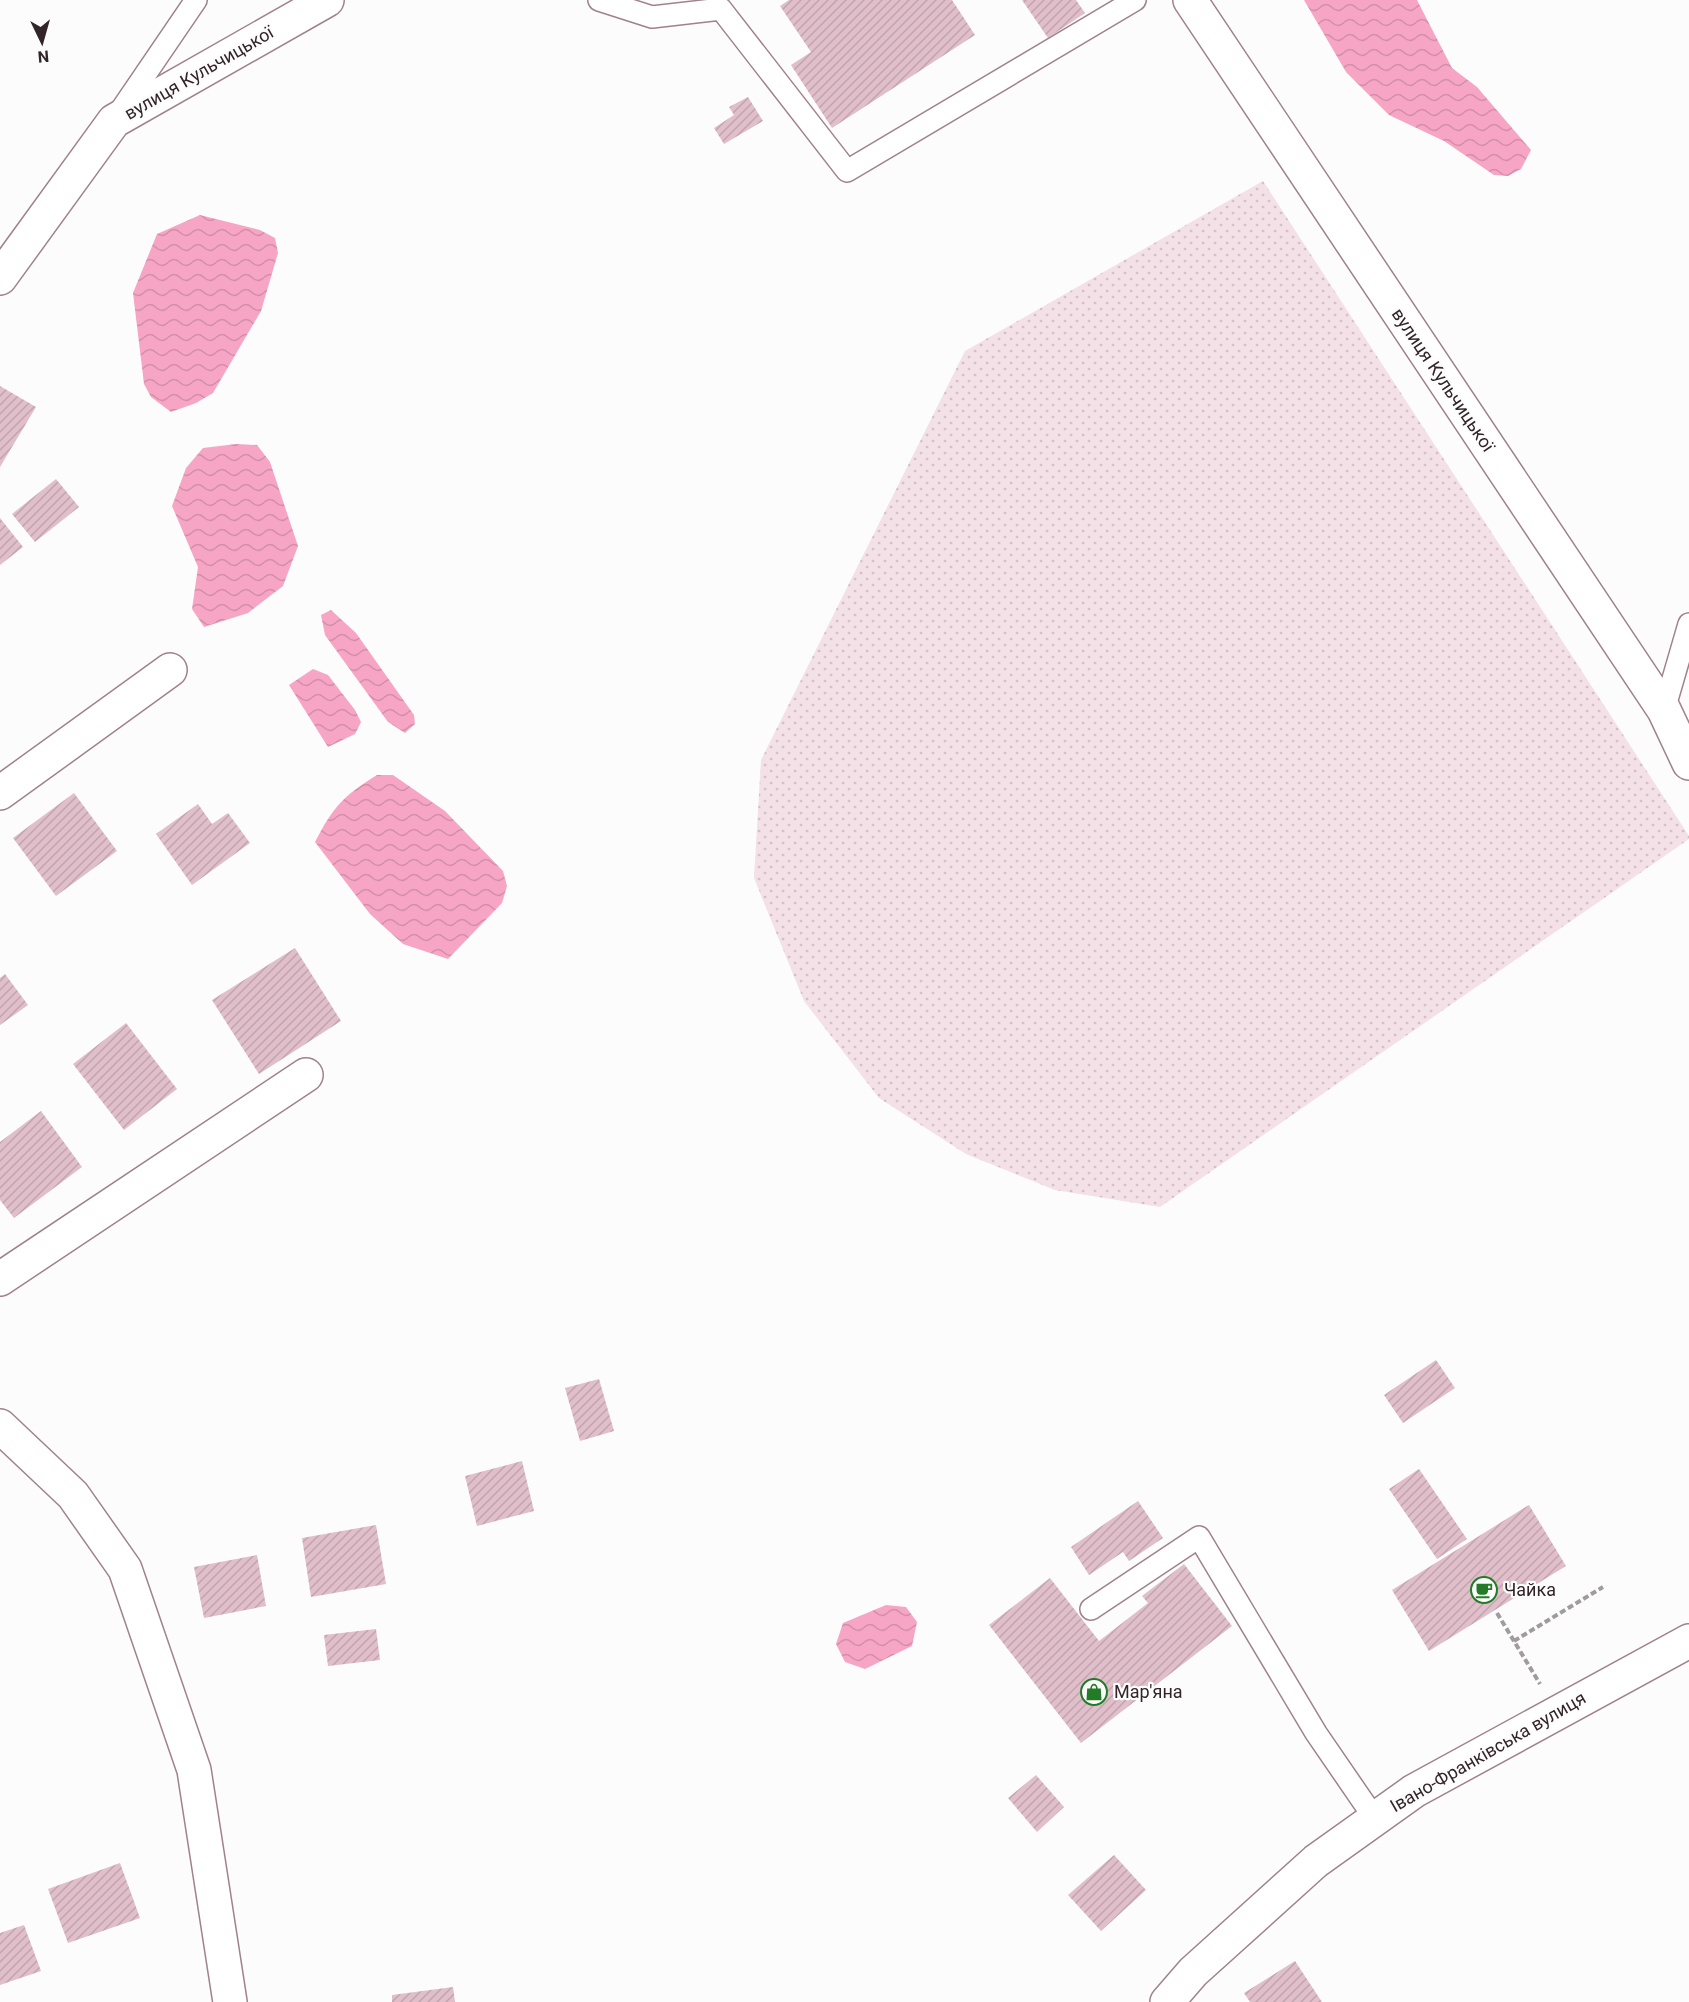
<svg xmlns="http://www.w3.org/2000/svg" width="1689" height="2002" viewBox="0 0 1689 2002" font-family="Roboto,sans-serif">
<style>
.grass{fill:url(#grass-dots)}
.water{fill:url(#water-waves)}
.building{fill:url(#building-hatch)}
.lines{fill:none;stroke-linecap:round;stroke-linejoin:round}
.lane-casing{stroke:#a0828d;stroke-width:24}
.street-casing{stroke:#a0828d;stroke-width:36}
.secondary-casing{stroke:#a0828d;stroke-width:36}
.path{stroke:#a19b9d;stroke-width:4;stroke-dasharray:6 3;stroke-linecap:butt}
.lane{stroke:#fff;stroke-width:21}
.street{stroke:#fff;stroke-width:33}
.secondary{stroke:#fff;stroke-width:33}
.labels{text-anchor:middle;stroke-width:4.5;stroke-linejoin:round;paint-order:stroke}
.street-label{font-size:18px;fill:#32252a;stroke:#fcfcfc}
.poi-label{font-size:18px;fill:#32252a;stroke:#fcfcfc;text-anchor:start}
</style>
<defs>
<pattern id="grass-dots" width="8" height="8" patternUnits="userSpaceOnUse" patternTransform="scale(1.5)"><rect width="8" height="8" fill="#f4e0e7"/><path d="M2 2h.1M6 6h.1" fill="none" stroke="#d2c0c6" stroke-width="1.8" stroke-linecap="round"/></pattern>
<pattern id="water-waves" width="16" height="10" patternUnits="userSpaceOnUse" patternTransform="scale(1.5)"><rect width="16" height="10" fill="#f6a5c5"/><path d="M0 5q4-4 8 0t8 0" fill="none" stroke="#d38ea9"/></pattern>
<pattern id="building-hatch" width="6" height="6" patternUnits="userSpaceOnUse" patternTransform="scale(1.5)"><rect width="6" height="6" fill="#e0bfcb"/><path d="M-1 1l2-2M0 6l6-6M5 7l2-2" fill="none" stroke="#c1a4ae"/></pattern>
</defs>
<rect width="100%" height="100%" fill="#fcfcfc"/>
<polygon class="grass" points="1263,181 1689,836 1689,839 1160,1207 1055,1190 966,1154 879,1098 804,1001 754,878 761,760 965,351"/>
<g class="water">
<polygon points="1304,0 1417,0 1452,68 1477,87 1531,150 1521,169 1508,176 1494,175 1444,141 1389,115 1346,72"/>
<polygon points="200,215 260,230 275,238 278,253 261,311 213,393 196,403 171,412 151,397 144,384 133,293 157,234"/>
<polygon points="236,444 257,445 270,462 298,546 283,586 248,613 204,627 192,609 198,567 172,506 186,468 203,448"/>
<polygon points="331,610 356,633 414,715 415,724 405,733 388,722 325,635 321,615"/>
<polygon points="313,669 328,675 355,710 361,722 355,734 328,747 289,685"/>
<path d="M377,775H393L445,811L503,871L507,886L502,903L448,959L403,944L370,914L315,842C333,807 343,796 377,775Z"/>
<polygon points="886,1605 906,1607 917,1622 912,1646 865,1669 845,1662 836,1644 843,1623"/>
</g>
<g class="building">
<polygon points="789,0 952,0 975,35 832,128 791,65 811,52 780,6"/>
<polygon points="1022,0 1076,0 1085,13 1048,38"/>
<polygon points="748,97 763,121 724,144 714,128 734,115 729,107"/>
<polygon points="0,386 36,407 0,467"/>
<polygon points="56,479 79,507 35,542 12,514"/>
<polygon points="0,518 23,547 0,565"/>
<polygon points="74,793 117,851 56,896 13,838"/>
<polygon points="198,804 212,824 228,813 250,843 192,885 156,834"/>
<polygon points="295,948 341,1021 259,1074 212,1000"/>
<polygon points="5,974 28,1005 0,1025 0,978"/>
<polygon points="126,1023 177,1089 124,1130 73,1064"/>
<polygon points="41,1111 82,1167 14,1218 0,1200 0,1142"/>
<polygon points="1436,1360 1455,1388 1403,1423 1384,1395"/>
<polygon points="599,1379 614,1431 580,1441 565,1388"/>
<polygon points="522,1461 534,1511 477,1526 465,1476"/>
<polygon points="1419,1469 1467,1539 1437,1559 1389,1489"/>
<polygon points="1138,1501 1163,1538 1129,1561 1123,1552 1089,1575 1071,1547"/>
<polygon points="1529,1505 1566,1566 1429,1651 1392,1590"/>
<polygon points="376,1525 386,1584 311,1597 302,1538"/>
<polygon points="257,1555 266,1606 204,1618 194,1567"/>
<polygon points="1184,1564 1232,1626 1081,1743 989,1625 1050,1578 1099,1641 1148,1603 1142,1596"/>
<polygon points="376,1629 380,1660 328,1666 324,1635"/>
<polygon points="1036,1775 1064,1807 1037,1832 1008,1798"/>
<polygon points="1114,1855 1146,1890 1101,1931 1068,1895"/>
<polygon points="120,1863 140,1918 68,1943 48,1889"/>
<polygon points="24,1925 41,1971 0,1985 0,1933"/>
<polygon points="1295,1961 1322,2002 1250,2002 1244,1993"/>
<polygon points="453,1987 455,2002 392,2002 392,1995"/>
</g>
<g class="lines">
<defs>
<g id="lane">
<polyline points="599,0 652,17 721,9 847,171 1135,0"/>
<polyline points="119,113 196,0"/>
<polyline points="1664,710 1689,624"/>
<polyline points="1091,1609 1199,1537 1316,1733 1375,1819"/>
</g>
<g id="street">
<polyline points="1190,0 1664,710 1689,763"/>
<polyline points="0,278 114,121 327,0"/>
<polyline points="0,793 170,670"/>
<polyline points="0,1279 306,1075"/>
<polyline points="0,1426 73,1495 125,1569 194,1770 230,2002"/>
</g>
<polyline id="secondary" points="1167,2002 1193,1972 1316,1861 1414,1791 1689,1641"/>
</defs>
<use href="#lane" class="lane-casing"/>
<use href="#street" class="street-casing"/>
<use href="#secondary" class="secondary-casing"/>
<g class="path">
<polyline points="1497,1613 1540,1684"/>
<polyline points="1514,1641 1603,1587"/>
</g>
<use href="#lane" class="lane"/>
<use href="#street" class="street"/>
<use href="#secondary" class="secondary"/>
</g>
<defs>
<symbol id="cafe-ring" viewBox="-11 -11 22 22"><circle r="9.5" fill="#fcfcfc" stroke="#237b28" stroke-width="1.5"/><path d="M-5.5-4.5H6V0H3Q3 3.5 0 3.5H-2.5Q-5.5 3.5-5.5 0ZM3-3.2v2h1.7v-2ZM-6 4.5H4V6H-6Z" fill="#237b28"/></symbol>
<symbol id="shop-ring" viewBox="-11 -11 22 22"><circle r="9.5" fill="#fcfcfc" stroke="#237b28" stroke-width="1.5"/><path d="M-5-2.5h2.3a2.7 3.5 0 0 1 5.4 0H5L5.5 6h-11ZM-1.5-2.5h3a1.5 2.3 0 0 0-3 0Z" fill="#237b28"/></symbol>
</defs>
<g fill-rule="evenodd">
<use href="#cafe-ring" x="1469" y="1575" width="30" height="30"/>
<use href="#shop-ring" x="1079" y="1677" width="30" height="30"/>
</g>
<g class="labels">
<g class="street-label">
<text transform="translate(199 73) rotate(-30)" y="6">вулиця Кульчицької</text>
<text transform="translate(1443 380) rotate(56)" y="6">вулиця Кульчицької</text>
<text transform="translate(1488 1752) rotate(-30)" y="6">Івано-Франківська вулиця</text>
</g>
<g class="poi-label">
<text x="1504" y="1596">Чайка</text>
<text x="1114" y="1698">Мар'яна</text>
</g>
</g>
<g transform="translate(42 42) rotate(175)" stroke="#fcfcfc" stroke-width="4.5" paint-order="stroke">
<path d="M0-4.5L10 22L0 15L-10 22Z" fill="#32252a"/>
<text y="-9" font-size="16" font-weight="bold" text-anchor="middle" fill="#32252a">N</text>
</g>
</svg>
